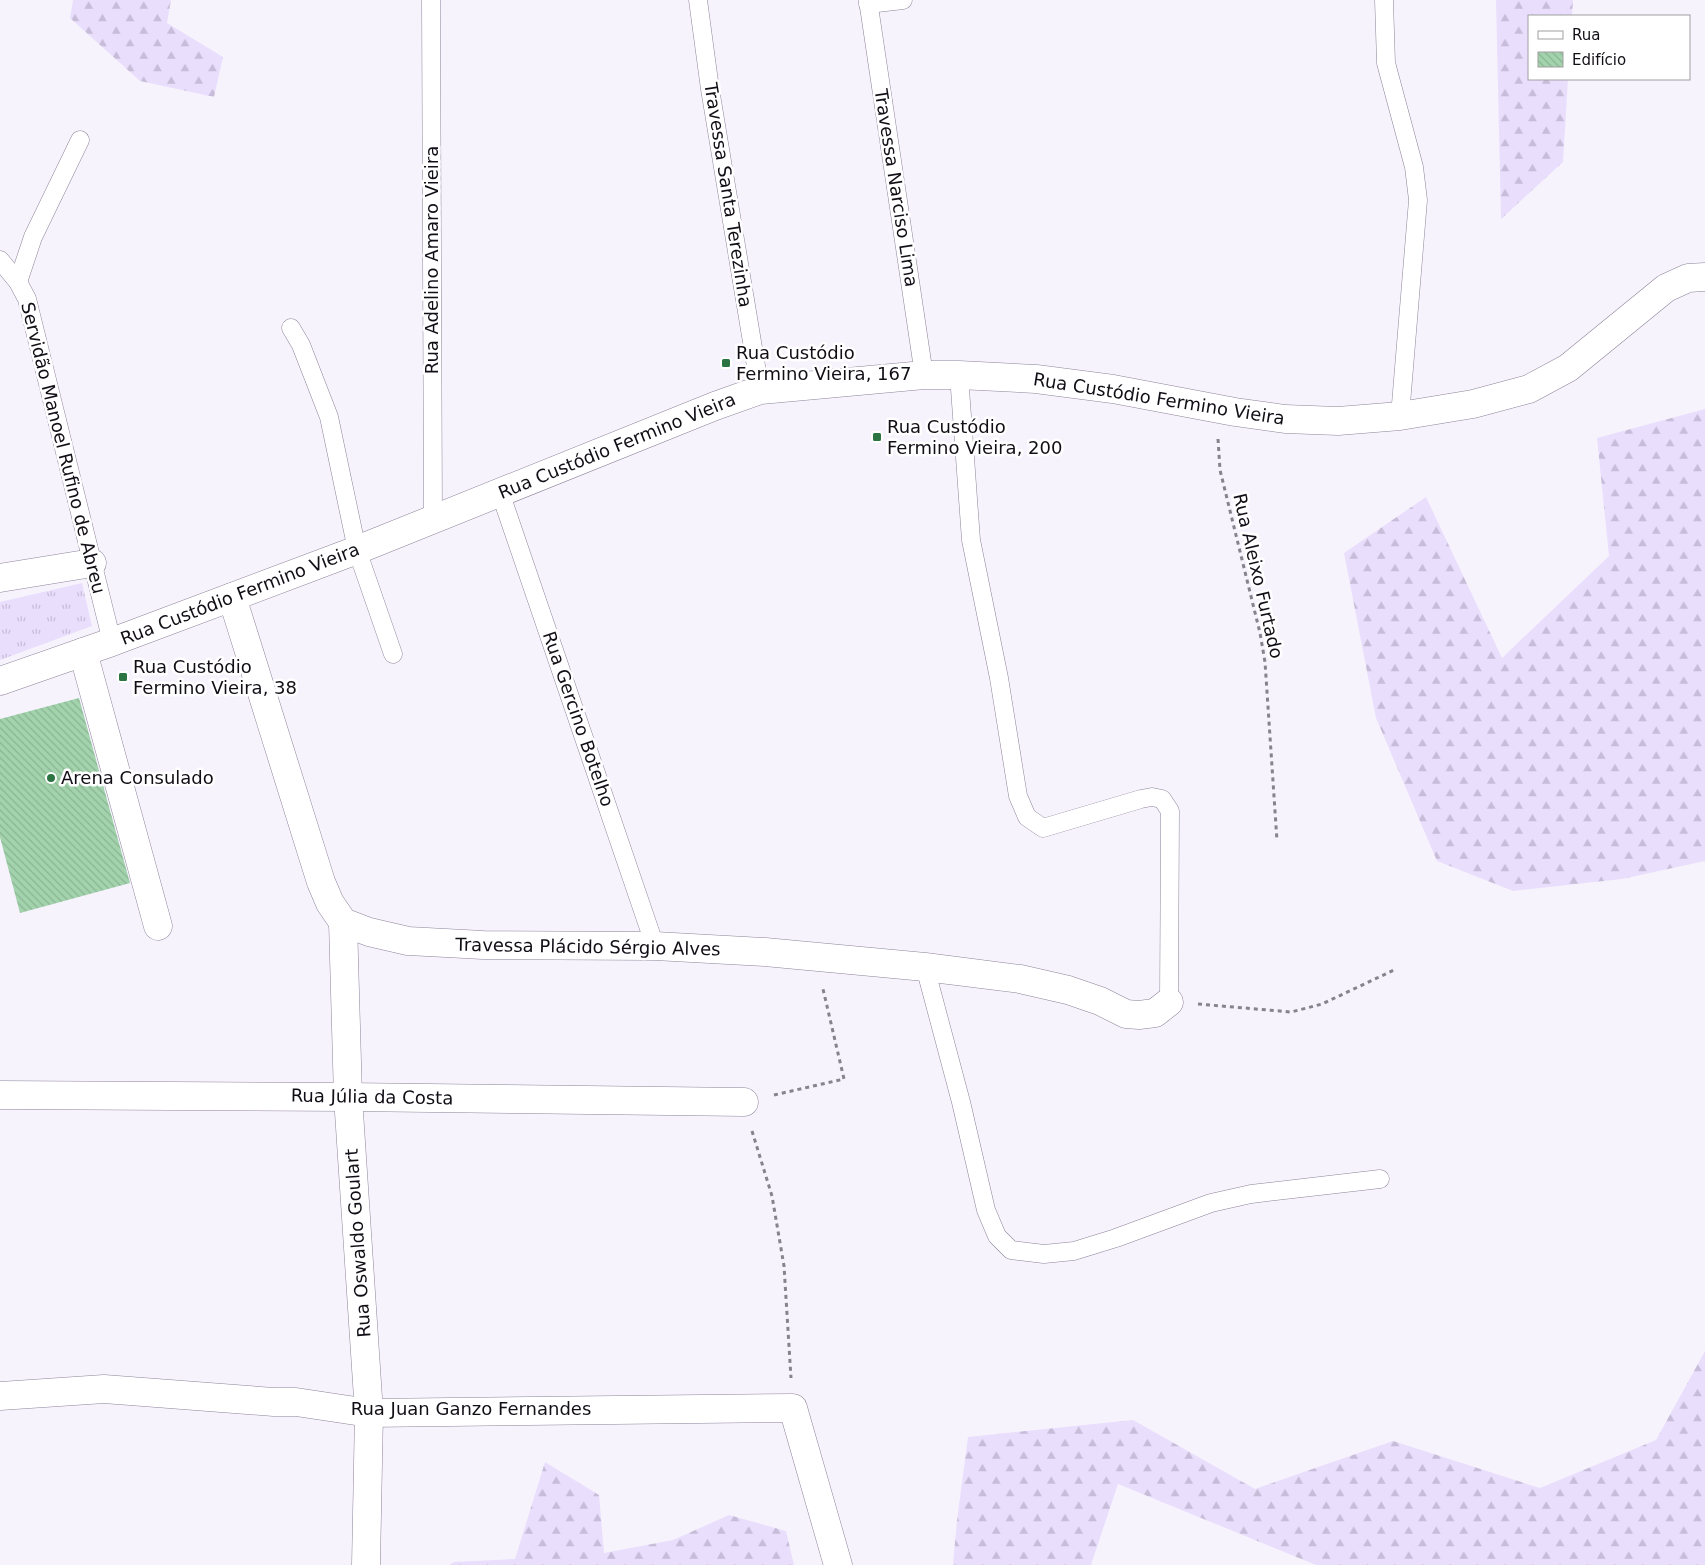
<svg xmlns="http://www.w3.org/2000/svg" width="1705" height="1565" viewBox="0 0 1705 1565" font-family="'DejaVu Sans',sans-serif">
<style>
.grass{fill:url(#grass-tufts)}
.forest{fill:url(#forest-firs)}
.building{fill:url(#building-back-hatch)}
.lines{fill:none;stroke-linecap:round;stroke-linejoin:round}
.service-casing{stroke:#8d849a;stroke-width:19}
.minor-casing{stroke:#8d849a;stroke-width:29}
.path{stroke:#86838c;stroke-width:3;stroke-dasharray:4 4;stroke-linecap:butt}
.service{stroke:#fff;stroke-width:18}
.minor{stroke:#fff;stroke-width:28}
.poi-dot{fill:#2c7543;stroke:#fff;stroke-width:2}
.labels{text-anchor:middle;stroke-width:5;stroke-linejoin:round;paint-order:stroke}
.street-label{font-size:18px;fill:#110e16;stroke:#fff}
.poi-label{font-size:18px;fill:#110e16;stroke:#fff;text-anchor:start}
</style>
<defs>
<pattern id="grass-tufts" width="24" height="20" patternUnits="userSpaceOnUse" patternTransform="scale(1.25)"><rect width="24" height="20" fill="#eadefd"/><path d="M3 7l-1-3M5 7V3M7 7l1-3M15 17l-1-3M17 17v-4M19 17l1-3" fill="none" stroke="#c8bdd8"/></pattern>
<pattern id="forest-firs" width="22" height="20" patternUnits="userSpaceOnUse" patternTransform="scale(1.25)"><rect width="22" height="20" fill="#eadefd"/><path d="M5 1l3.5 6h-7zM16 11l3.5 6h-7z" fill="#c8bdd8"/></pattern>
<pattern id="building-back-hatch" width="6" height="6" patternUnits="userSpaceOnUse" patternTransform="scale(1.25)"><rect width="6" height="6" fill="#a2d3ac"/><path d="M-1 5l2 2M0 0l6 6M5-1l2 2" fill="none" stroke="#8ab493"/></pattern>
</defs>
<rect width="100%" height="100%" fill="#f7f3fd"/>
<polygon class="grass" points="82,583 92,626 0,660 0,602"/>
<g class="forest">
<polygon points="73,0 171,0 167,23 223,57 214,97 140,81 70,18"/>
<polygon points="1496,0 1573,0 1572,16 1529,16 1529,79 1568,79 1563,162 1501,219"/>
<polygon points="1705,409 1705,861 1622,879 1513,891 1437,861 1376,718 1344,553 1426,497 1502,658 1609,556 1597,438"/>
<polygon points="1705,1351 1705,1565 1316,1565 1118,1484 1091,1565 953,1565 957,1520 968,1437 1133,1420 1255,1489 1393,1441 1540,1488 1656,1440"/>
<polygon points="545,1462 599,1495 604,1553 673,1540 729,1515 786,1531 794,1565 449,1565 454,1562 515,1559"/>
</g>
<polygon class="building" points="79,698 130,883 20,913 0,837 0,719"/>
<g class="lines">
<defs>
<g id="service">
<polyline points="431,0 433,519"/>
<polyline points="698,0 710,89 760,390"/>
<polyline points="868,0 924,375"/>
<polyline points="1384,0 1386,63 1414,167 1418,200 1400,416"/>
<polyline points="868,4 903,0"/>
<polyline points="0,260 18,282 27,299 112,642"/>
<polyline points="18,282 33,237 80,140"/>
<polyline points="291,328 301,345 329,417 357,550 393,654"/>
<polyline points="959,375 971,540 999,678 1018,796 1027,817 1043,828 1141,799 1152,797 1162,799 1170,811 1169,1002"/>
<polyline points="500,492 655,946"/>
<polyline points="925,967 961,1102 986,1210 997,1236 1011,1250 1044,1254 1074,1251 1116,1238 1211,1203 1251,1194 1380,1179"/>
</g>
<g id="minor">
<polyline points="0,578 92,563"/>
<polyline points="232,597 321,882 330,903 343,922 369,932 408,941 483,945 655,946 765,952 925,967 1020,979 1068,990 1100,1001 1126,1014 1139,1015 1155,1013 1169,1002"/>
<polyline points="83,652 158,926"/>
<polyline points="0,681 112,642 357,550 715,406 760,390 924,375 959,375 1036,379 1113,389 1235,412 1285,419 1338,421 1400,416 1473,404 1529,389 1568,368 1666,288 1688,278 1705,277"/>
<polyline points="343,922 348,1097 369,1413 366,1565"/>
<polyline points="0,1095 348,1097 744,1102"/>
<polyline points="0,1396 104,1389 274,1402 296,1402 369,1413 793,1408 838,1565"/>
</g>
</defs>
<use href="#service" class="service-casing"/>
<use href="#minor" class="minor-casing"/>
<g class="path">
<polyline points="1218,439 1220,470 1260,633 1265,662 1277,841"/>
<polyline points="1198,1004 1291,1012 1322,1004 1394,970"/>
<polyline points="774,1095 844,1079 823,989"/>
<polyline points="752,1131 772,1196 784,1266 791,1378"/>
</g>
<use href="#service" class="service"/>
<use href="#minor" class="minor"/>
</g>
<g class="poi-dot">
<rect x="721" y="358" width="10" height="10" rx="2.5"/>
<rect x="872" y="432" width="10" height="10" rx="2.5"/>
<rect x="118" y="672" width="10" height="10" rx="2.5"/>
<circle cx="51" cy="778" r="5"/>
</g>
<g class="labels">
<g class="street-label">
<text transform="translate(896 188) rotate(81)" y="6">Travessa Narciso Lima</text>
<text transform="translate(728 195) rotate(81)" y="6">Travessa Santa Terezinha</text>
<text transform="translate(432 260) rotate(-90)" y="6">Rua Adelino Amaro Vieira</text>
<text transform="translate(1159 399) rotate(9)" y="6">Rua Custódio Fermino Vieira</text>
<text transform="translate(617 446) rotate(-22)" y="6">Rua Custódio Fermino Vieira</text>
<text transform="translate(63 448) rotate(76)" y="6">Servidão Manoel Rufino de Abreu</text>
<text transform="translate(1258 576) rotate(77)" y="6">Rua Aleixo Furtado</text>
<text transform="translate(240 594) rotate(-21)" y="6">Rua Custódio Fermino Vieira</text>
<text transform="translate(578 719) rotate(71)" y="6">Rua Gercino Botelho</text>
<text transform="translate(588 947) rotate(1)" y="6">Travessa Plácido Sérgio Alves</text>
<text transform="translate(372 1097) rotate(1)" y="6">Rua Júlia da Costa</text>
<text transform="translate(358 1243) rotate(-94)" y="6">Rua Oswaldo Goulart</text>
<text x="471" y="1415">Rua Juan Ganzo Fernandes</text>
</g>
<g class="poi-label">
<text x="736" y="359">Rua Custódio<tspan x="736" dy="21">Fermino Vieira, 167</tspan></text>
<text x="887" y="433">Rua Custódio<tspan x="887" dy="21">Fermino Vieira, 200</tspan></text>
<text x="133" y="673">Rua Custódio<tspan x="133" dy="21">Fermino Vieira, 38</tspan></text>
<text x="61" y="784">Arena Consulado</text>
</g>
</g>
<rect x="1528" y="15" width="162" height="65" fill="#ffffff" stroke="#a09fa2"/>
<rect x="1538" y="31" width="25" height="8" fill="#ffffff" stroke="#a09fa2"/>
<text x="1572" y="40" font-size="15" fill="#110e16">Rua</text>
<rect x="1538" y="52" width="25" height="15" fill="url(#building-back-hatch)" stroke="#a09fa2"/>
<text x="1572" y="65" font-size="15" fill="#110e16">Edifício</text>
</svg>
